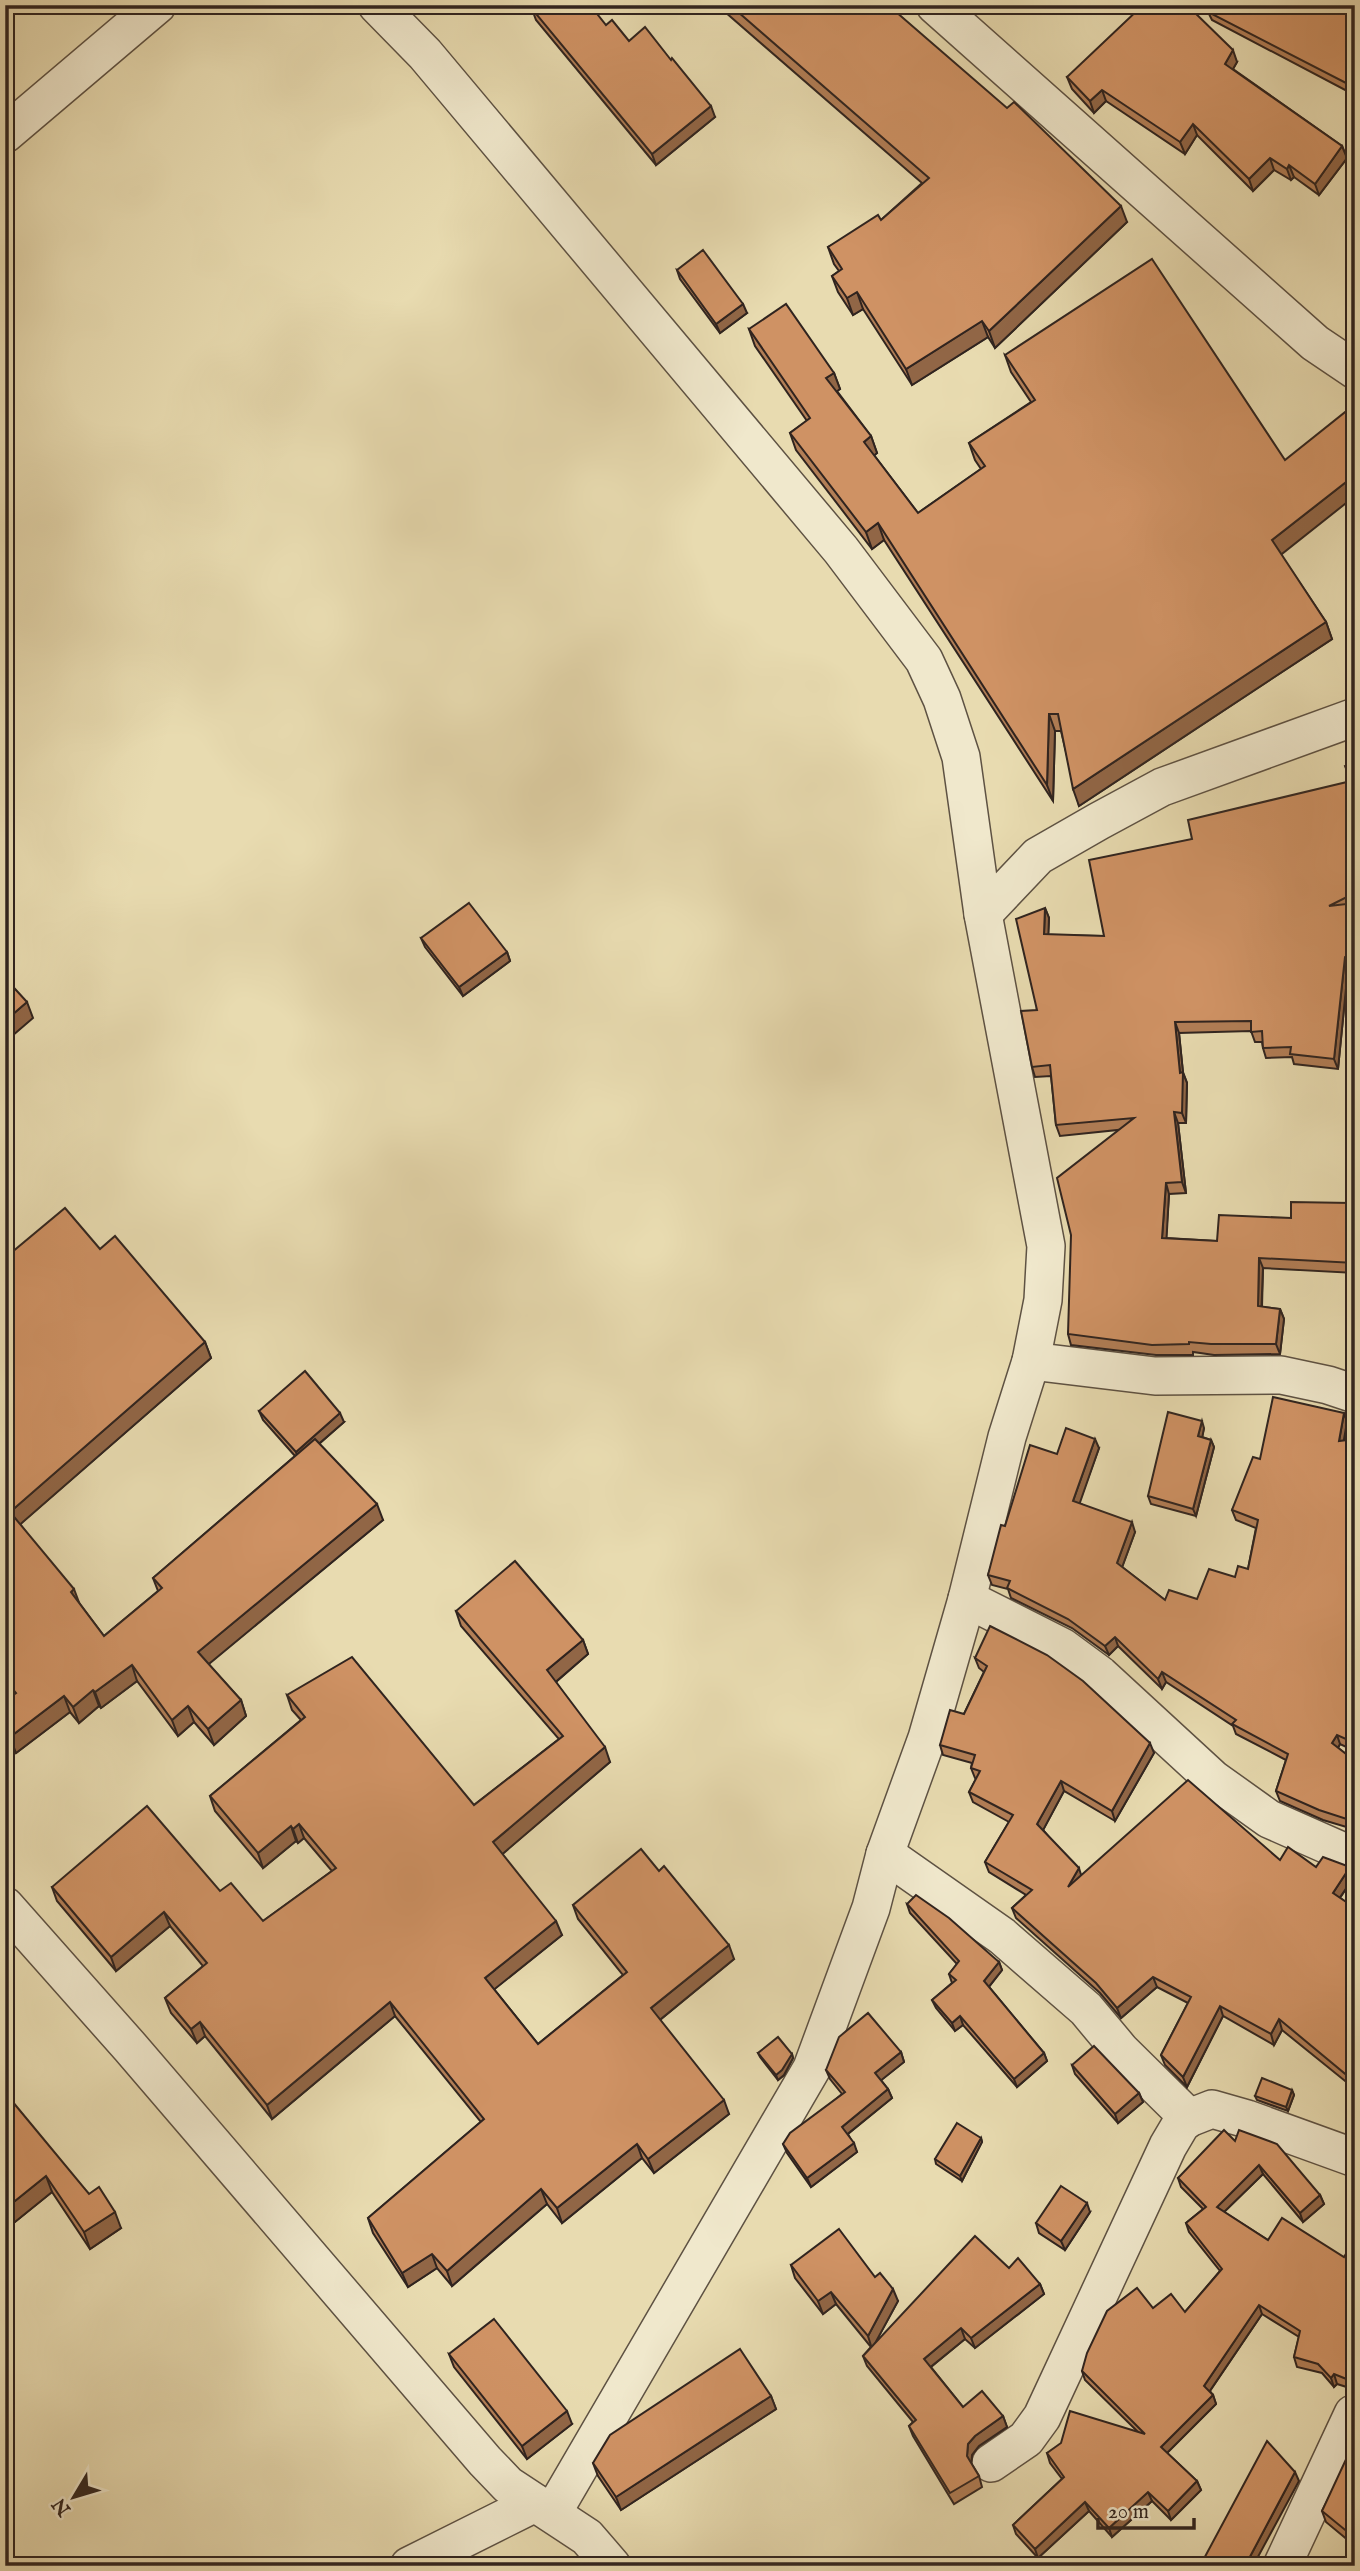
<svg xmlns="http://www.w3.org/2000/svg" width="1360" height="2571" viewBox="0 0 1360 2571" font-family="'IM FELL English',serif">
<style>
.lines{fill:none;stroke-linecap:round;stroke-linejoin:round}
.minor-casing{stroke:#5e5243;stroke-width:40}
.minor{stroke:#f0e8cc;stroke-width:37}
.wall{fill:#b27e56;stroke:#30241f;stroke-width:2}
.shaded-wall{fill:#916646;stroke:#30241f;stroke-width:2}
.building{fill:#cf9264;stroke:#30241f;stroke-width:2}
</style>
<rect width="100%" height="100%" fill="#e8dbb0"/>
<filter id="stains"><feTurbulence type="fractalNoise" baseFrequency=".00286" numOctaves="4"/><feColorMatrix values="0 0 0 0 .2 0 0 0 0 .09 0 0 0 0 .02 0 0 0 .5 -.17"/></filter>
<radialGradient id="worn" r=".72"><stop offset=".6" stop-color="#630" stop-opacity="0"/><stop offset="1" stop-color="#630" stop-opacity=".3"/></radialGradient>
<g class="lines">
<defs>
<g id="minor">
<polyline points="377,5 425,54 841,550 924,660 942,699 961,757 983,914 1046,1246 1043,1300 1031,1361 1007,1437 967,1599 927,1738 885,1854 871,1908 812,2068 553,2512"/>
<polyline points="935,5 1315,343 1355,370"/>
<polyline points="5,134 157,5"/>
<polyline points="983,914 1038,856 1099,821 1162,787 1355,717"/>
<polyline points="1031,1361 1155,1376 1281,1375 1328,1385 1355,1394"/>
<polyline points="967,1599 1062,1647 1100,1675 1213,1779 1269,1819 1355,1857"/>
<polyline points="885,1854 1002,1936 1086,2009 1121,2051 1189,2118"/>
<polyline points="5,1906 130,2047 485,2461 508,2485 587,2537 612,2566"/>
<polyline points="991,2463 1026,2439 1042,2417 1168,2146 1181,2124 1189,2118 1212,2109 1247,2119 1355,2158"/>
<polyline points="409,2566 535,2503"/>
<polyline points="1282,2566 1353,2414"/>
</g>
</defs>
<use href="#minor" class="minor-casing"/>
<use href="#minor" class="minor"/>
</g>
<g class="wall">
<polygon points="717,5 888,5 1127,222 995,348 988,337 912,385 863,309 853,315 838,292 832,276 839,271 834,264 828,247 881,220 922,183"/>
<polygon points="1355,5 1355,97 1352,96 1351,93 1212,20 1208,12"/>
<polygon points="532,9 606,25 629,41 715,117 656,165 536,20"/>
<polygon points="1237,62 1233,69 1342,146 1347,158 1319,195 1294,177 1291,180 1274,170 1253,191 1197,135 1185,154 1106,101 1094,113 1072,89 1067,77"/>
<polygon points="677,270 747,313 720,333 680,279"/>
<polygon points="749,329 834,373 840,389 837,391 871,436 877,453 874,455 918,513 981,469 975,460 969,443 1031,402 1011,372 1005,355 1281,555 1326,622 1332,639 1079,806 1061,731 1055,731 1053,801 884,540 872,549 796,450 790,433 807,421 755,346"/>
<polygon points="1355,762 1355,966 1348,968 1338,1069 1294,1064 1292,1057 1266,1058 1263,1048 1262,1042 1255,1042 1251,1031 1179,1033 1183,1072 1187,1083 1186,1123 1178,1123 1186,1193 1169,1194 1166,1238 1217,1241 1291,1218 1355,1204 1355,1273 1263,1268 1262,1307 1280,1309 1284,1319 1280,1354 1214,1355 1193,1352 1193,1355 1156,1355 1071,1345 1068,1334 1118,1130 1060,1136 1056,1125 1051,1076 1035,1077 1032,1067 1045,908 1049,918 1048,935 1104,936 1192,839 1351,781"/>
<polygon points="421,938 507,952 510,961 463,996 425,947"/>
<polygon points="100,1249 205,1342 211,1358 20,1524 104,1636 158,1591 153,1578 295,1456 263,1420 259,1411 344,1422 319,1444 383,1520 208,1664 241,1700 246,1716 214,1745 194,1722 178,1736 137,1681 101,1708 99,1706 79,1723 70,1712 16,1753 5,1738 5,1701 12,1697 5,1689 5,1258"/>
<polygon points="1347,1422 1344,1440 1355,1439 1355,1751 1340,1744 1338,1748 1355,1761 1355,1834 1351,1832 1350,1828 1323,1820 1280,1801 1276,1791 1286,1760 1236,1734 1233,1726 1166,1682 1162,1689 1118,1646 1109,1655 1072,1628 1011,1598 1008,1589 992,1585 988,1575 1005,1526 1057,1454 1099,1448 1079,1503 1135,1532 1122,1567 1165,1600 1197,1599 1248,1569 1256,1528 1236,1520 1232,1510 1260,1459"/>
<polygon points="1204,1428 1202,1437 1211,1440 1214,1447 1196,1516 1151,1504 1148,1496"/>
<polygon points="456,1611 583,1640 588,1654 556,1682 610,1762 502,1854 562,1935 494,1989 538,2044 623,1975 578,1919 573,1905 659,1871 734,1959 660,2020 729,2114 654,2173 642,2158 562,2223 547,2204 452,2286 437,2268 408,2287 373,2233 368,2218 481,2122 395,2016 272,2119 205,2036 197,2043 171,2013 165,1998 203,1966 170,1926 116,1971 57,1901 52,1887 220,1891 263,1921 332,1871 304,1838 298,1843 296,1841 263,1868 215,1811 210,1796 301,1720 292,1710 287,1695 474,1805 559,1739 461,1626"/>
<polygon points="975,1658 1154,1753 1115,1821 1064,1791 1043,1830 1081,1875 1280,1860 1316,1867 1354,1877 1340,1898 1355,1908 1355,2089 1282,2030 1274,2045 1223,2016 1187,2087 1165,2065 1161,2055 1188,2003 1157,1987 1121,2018 1100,1993 1016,1918 1012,1908 1026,1895 989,1872 985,1862 1009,1822 973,1802 969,1792 976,1779 975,1778 971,1768 972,1763 943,1755 940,1745 964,1714 984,1672 979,1668"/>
<polygon points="907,1904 999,1962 1002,1970 989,1987 1044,2053 1047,2061 1017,2087 963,2025 955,2031 936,2008 932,2000 952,1983 949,1974 957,1964 910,1913"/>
<polygon points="901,2052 904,2062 881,2080 888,2089 892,2098 848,2134 857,2152 811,2187 787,2153 783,2144 842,2094 830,2079 826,2070"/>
<polygon points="758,2053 792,2054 793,2058 784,2075 778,2080 760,2057"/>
<polygon points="1072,2065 1139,2093 1143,2102 1118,2123 1075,2074"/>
<polygon points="1292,2090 1294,2095 1288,2111 1257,2100 1255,2096"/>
<polygon points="5,2107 89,2194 121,2228 90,2249 52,2192 5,2230"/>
<polygon points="981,2138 982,2142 962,2181 936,2164 935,2159"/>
<polygon points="1235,2141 1320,2195 1324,2204 1303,2222 1263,2174 1224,2212 1268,2240 1344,2257 1353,2389 1337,2384 1334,2387 1322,2373 1297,2367 1294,2357 1299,2337 1262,2314 1210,2391 1213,2395 1216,2404 1167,2453 1197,2481 1201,2490 1171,2520 1152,2501 1112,2537 1089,2511 1038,2558 1016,2534 1013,2525 1062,2479 1050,2463 1047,2453 1137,2431 1085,2380 1082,2371 1153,2308 1185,2312 1220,2271 1189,2232 1186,2223 1203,2209 1181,2187 1178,2178"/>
<polygon points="1090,2212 1065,2250 1039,2233 1036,2223"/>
<polygon points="791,2265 875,2277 898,2301 875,2343 1009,2268 1040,2284 1044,2294 975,2348 965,2339 931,2367 963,2407 1003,2416 1007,2427 979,2446 972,2455 971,2463 979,2476 982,2487 954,2504 913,2436 909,2426 913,2422 867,2366 863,2356 871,2347 836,2304 823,2314 795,2278"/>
<polygon points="449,2354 572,2424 527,2459 454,2367"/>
<polygon points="771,2396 776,2409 621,2510 598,2476 593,2463"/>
<polygon points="1355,2446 1355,2546 1326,2522 1322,2511"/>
</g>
<g class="shaded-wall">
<polygon points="1233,50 1237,62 1229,76 1225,64"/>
<polygon points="1102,90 1106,101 1094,113 1090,101"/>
<polygon points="711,106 715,117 656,165 652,154"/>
<polygon points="1193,124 1197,135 1185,154 1180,142"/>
<polygon points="1342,146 1347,158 1319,195 1315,184"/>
<polygon points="1270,158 1274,170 1253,191 1249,179"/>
<polygon points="1289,165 1294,177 1291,180 1287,169"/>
<polygon points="1121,206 1127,222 995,348 989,331"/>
<polygon points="857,292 863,309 853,315 847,298"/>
<polygon points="743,304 747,313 720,333 716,324"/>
<polygon points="982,321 988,337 912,385 906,369"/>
<polygon points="834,373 840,389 832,395 826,378"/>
<polygon points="871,436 877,453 870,459 864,442"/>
<polygon points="1355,475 1355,496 1278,557 1272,540"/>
<polygon points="878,523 884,540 872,549 866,532"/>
<polygon points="1326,622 1332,639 1079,806 1073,789"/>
<polygon points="1049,714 1055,731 1053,801 1047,785"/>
<polygon points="1045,908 1049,918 1048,945 1044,934"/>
<polygon points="507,952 510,961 463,996 459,987"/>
<polygon points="1345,957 1348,968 1338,1069 1334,1059"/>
<polygon points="27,1002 33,1018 5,1042 5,1021"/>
<polygon points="1175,1022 1179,1033 1183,1073 1187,1083 1186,1123 1182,1113 1180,1073"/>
<polygon points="1174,1112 1178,1123 1186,1193 1182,1182"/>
<polygon points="1166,1183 1169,1194 1166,1248 1162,1238"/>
<polygon points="1259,1258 1263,1268 1261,1317 1258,1306"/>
<polygon points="1280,1309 1284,1319 1280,1354 1276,1344"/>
<polygon points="205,1342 211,1358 16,1528 10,1512"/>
<polygon points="340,1413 344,1422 299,1461 296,1452"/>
<polygon points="1344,1413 1347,1422 1342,1451 1339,1441"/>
<polygon points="1202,1421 1204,1428 1201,1444 1198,1436"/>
<polygon points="1095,1439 1099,1448 1077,1511 1073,1501"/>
<polygon points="1211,1440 1214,1447 1196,1516 1193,1509"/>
<polygon points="377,1504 383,1520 204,1668 198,1652"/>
<polygon points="1132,1522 1135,1532 1120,1573 1117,1563"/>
<polygon points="74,1589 80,1605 71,1592"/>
<polygon points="1115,1637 1118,1646 1109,1655 1105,1646"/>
<polygon points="583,1640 588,1654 552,1685 547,1670"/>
<polygon points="132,1665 137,1681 101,1708 95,1692"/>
<polygon points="1162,1672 1166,1682 1162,1689 1158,1679"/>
<polygon points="93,1690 99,1706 79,1723 73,1707"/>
<polygon points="64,1696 70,1712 16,1753 10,1737"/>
<polygon points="241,1700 246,1716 214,1745 208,1729"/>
<polygon points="188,1706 194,1722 178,1736 172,1720"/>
<polygon points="1337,1735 1340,1744 1335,1753 1332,1743"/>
<polygon points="1150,1743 1154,1753 1115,1821 1112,1811"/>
<polygon points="605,1747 610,1762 499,1857 493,1842"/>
<polygon points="9,1758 11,1762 5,1767 5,1761"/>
<polygon points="1061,1781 1064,1791 1041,1834 1037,1824"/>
<polygon points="299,1824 304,1838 298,1843 293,1829"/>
<polygon points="291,1826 296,1841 263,1868 258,1853"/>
<polygon points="1350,1867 1354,1877 1336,1903 1333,1893"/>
<polygon points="1079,1868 1082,1878 1068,1887"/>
<polygon points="164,1912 170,1926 116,1971 111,1957"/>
<polygon points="556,1921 562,1935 491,1992 485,1978"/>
<polygon points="729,1945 734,1959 656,2023 651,2008"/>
<polygon points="999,1962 1002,1970 987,1989 984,1981"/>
<polygon points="1153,1977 1157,1987 1121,2018 1117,2008"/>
<polygon points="390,2002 395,2016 272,2119 267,2105"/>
<polygon points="1220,2006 1223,2016 1187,2087 1183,2077"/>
<polygon points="960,2016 963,2025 955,2031 952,2023"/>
<polygon points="1279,2019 1282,2030 1274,2045 1271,2034"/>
<polygon points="200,2022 205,2036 197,2043 191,2029"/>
<polygon points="901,2052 904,2062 879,2082 875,2073"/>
<polygon points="1044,2053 1047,2061 1017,2087 1014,2079"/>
<polygon points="792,2054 793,2058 784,2075 778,2080 776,2075"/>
<polygon points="888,2089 892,2098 845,2136 842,2127"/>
<polygon points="1292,2090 1294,2095 1288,2111 1286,2107"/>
<polygon points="1139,2093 1143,2102 1118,2123 1115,2114"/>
<polygon points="724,2100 729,2114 654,2173 648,2159"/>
<polygon points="981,2138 982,2142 962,2181 960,2176"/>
<polygon points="854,2143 857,2152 811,2187 807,2178"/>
<polygon points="637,2144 642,2158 562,2223 557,2208"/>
<polygon points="1259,2165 1263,2174 1220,2216 1217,2207"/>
<polygon points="46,2176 52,2192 5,2230 5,2209"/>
<polygon points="541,2189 547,2204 452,2286 447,2271"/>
<polygon points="1320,2195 1324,2204 1303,2222 1300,2213"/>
<polygon points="1087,2203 1090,2212 1065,2250 1061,2241"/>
<polygon points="115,2212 121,2228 90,2249 84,2232"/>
<polygon points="432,2254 437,2268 408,2287 402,2273"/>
<polygon points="1040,2284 1044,2294 975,2348 971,2338"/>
<polygon points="893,2289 898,2301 872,2349 868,2336"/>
<polygon points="831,2292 836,2304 823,2314 818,2301"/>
<polygon points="1259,2305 1262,2314 1207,2395 1204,2386"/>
<polygon points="961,2328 965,2339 928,2369 924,2359"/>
<polygon points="1334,2374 1337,2384 1334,2387 1331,2378"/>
<polygon points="1355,2375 1355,2388 1353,2389 1349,2380"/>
<polygon points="1213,2395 1216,2404 1164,2456 1161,2447"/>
<polygon points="771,2396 776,2409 621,2510 616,2497"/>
<polygon points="567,2411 572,2424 527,2459 522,2446"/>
<polygon points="1003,2416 1007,2427 979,2446 972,2455 971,2467 967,2456 968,2444 975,2436"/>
<polygon points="1295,2472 1299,2481 1253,2566 1245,2566"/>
<polygon points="1197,2481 1201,2490 1171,2520 1168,2511"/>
<polygon points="1148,2492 1152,2501 1112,2537 1109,2528"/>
<polygon points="1085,2502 1089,2511 1038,2558 1035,2549"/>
</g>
<g class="building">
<polygon points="537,5 590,5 606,25 612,20 629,41 645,27 671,60 672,58 711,106 652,154 532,9"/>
<polygon points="730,5 888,5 1007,108 1014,102 1121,206 989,331 982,321 906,369 857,292 847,298 832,276 842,269 828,247 878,215 881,220 929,178"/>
<polygon points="1143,5 1187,5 1233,50 1225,64 1342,146 1315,184 1289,165 1287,169 1270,158 1249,179 1193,124 1180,142 1102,90 1090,101 1067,77"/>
<polygon points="1214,5 1355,5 1355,90 1349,87 1350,85 1208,12"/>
<polygon points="703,250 743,304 716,324 677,270"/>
<polygon points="1152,259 1285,460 1349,409 1355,416 1355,475 1272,540 1326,622 1073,789 1058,714 1049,714 1047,785 878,523 866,532 790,433 810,418 749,329 786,304 834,373 826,378 871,436 864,442 918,513 985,466 969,443 1035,400 1005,355"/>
<polygon points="1355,762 1355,893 1329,906 1355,903 1355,952 1353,952 1354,955 1345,957 1334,1059 1290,1054 1291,1047 1263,1048 1262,1031 1251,1032 1251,1021 1175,1022 1180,1073 1183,1072 1182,1113 1174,1112 1182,1182 1166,1183 1162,1238 1217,1241 1219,1215 1291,1218 1291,1202 1352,1203 1355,1204 1355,1263 1259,1258 1258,1306 1280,1309 1276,1344 1211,1344 1189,1342 1189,1344 1152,1345 1068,1334 1071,1235 1057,1178 1134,1118 1056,1125 1050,1065 1032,1067 1021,1011 1037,1010 1016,919 1045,908 1044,934 1104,936 1089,860 1192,839 1188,820 1351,781 1345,766"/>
<polygon points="469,903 507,952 459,987 421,938"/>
<polygon points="5,978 27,1002 5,1021"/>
<polygon points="65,1208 100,1249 115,1236 205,1342 10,1512 74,1589 71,1592 104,1636 162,1588 153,1578 315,1439 377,1504 198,1652 241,1700 208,1729 188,1706 172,1720 132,1665 95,1692 93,1690 73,1707 64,1696 10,1737 5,1730 5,1701 16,1693 5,1680 5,1258"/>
<polygon points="305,1371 340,1413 296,1452 259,1411"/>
<polygon points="1273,1397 1344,1413 1339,1441 1355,1439 1355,1743 1337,1735 1332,1743 1355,1761 1355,1827 1348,1823 1350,1820 1319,1810 1276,1791 1288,1754 1232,1724 1236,1720 1162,1672 1158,1679 1115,1637 1105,1646 1068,1619 1007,1588 1010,1581 988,1575 1001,1525 1005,1526 1030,1445 1057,1454 1066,1428 1095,1439 1073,1501 1132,1522 1117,1563 1165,1600 1169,1590 1197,1599 1209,1569 1235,1577 1238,1566 1248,1569 1258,1520 1232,1510 1253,1457 1260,1459"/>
<polygon points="1168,1412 1202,1421 1198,1436 1211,1440 1193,1509 1148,1496"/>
<polygon points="515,1561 583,1640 547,1670 605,1747 493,1842 556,1921 485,1978 538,2044 627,1972 573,1905 641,1849 659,1871 664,1866 729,1945 651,2008 724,2100 648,2159 637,2144 557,2208 541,2189 447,2271 432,2254 402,2273 368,2218 484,2119 390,2002 267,2105 200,2022 191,2029 165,1998 207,1963 164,1912 111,1957 52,1887 147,1806 220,1891 231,1883 263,1921 336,1868 299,1824 293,1829 291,1826 258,1853 210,1796 305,1717 287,1695 352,1657 474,1805 563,1736 456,1611"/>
<polygon points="990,1626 1047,1655 1083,1681 1150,1743 1112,1811 1061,1781 1037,1824 1079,1868 1068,1887 1188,1780 1280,1860 1288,1847 1316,1867 1323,1857 1350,1867 1333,1893 1355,1908 1355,2082 1279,2019 1271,2034 1220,2006 1183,2077 1161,2055 1191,1997 1153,1977 1117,2008 1096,1983 1012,1908 1032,1890 985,1862 1013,1815 969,1792 980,1771 971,1768 975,1755 940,1745 950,1710 964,1714 987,1666 975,1658"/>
<polygon points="5,1752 9,1758 5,1761"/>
<polygon points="916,1895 949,1918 999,1962 984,1981 1044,2053 1014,2079 960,2016 952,2023 932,2000 956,1980 949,1974 959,1961 907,1904"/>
<polygon points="868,2013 901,2052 875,2073 888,2089 842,2127 854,2143 807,2178 783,2144 790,2133 845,2092 826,2070 839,2037"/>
<polygon points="778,2037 792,2054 782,2070 776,2075 758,2053"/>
<polygon points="1094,2046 1139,2093 1115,2114 1072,2065"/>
<polygon points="1262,2078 1292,2090 1286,2107 1255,2096"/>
<polygon points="12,2101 89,2194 99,2187 115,2212 84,2232 46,2176 5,2209 5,2107"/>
<polygon points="957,2123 981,2138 960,2176 935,2159"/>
<polygon points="1224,2130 1235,2141 1239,2130 1277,2144 1320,2195 1300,2213 1259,2165 1217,2207 1268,2240 1282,2218 1344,2257 1355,2239 1355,2375 1349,2380 1334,2374 1331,2378 1318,2364 1294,2357 1300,2331 1259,2305 1204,2386 1213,2395 1161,2447 1197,2481 1168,2511 1148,2492 1109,2528 1085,2502 1035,2549 1013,2525 1064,2477 1047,2453 1061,2443 1070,2411 1145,2434 1082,2371 1087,2353 1107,2311 1137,2288 1153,2308 1171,2294 1185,2312 1222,2269 1186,2223 1206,2207 1178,2178"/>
<polygon points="1061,2186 1087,2203 1061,2241 1036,2223"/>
<polygon points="839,2229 875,2277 880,2273 893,2289 868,2336 831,2292 818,2301 791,2265"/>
<polygon points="975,2236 1009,2268 1018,2258 1040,2284 971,2338 961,2328 924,2359 963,2407 982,2391 1003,2416 975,2436 968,2444 967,2456 979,2476 950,2493 909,2426 916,2420 863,2356"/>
<polygon points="494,2319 567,2411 522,2446 449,2354"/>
<polygon points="740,2349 771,2396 616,2497 593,2463 610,2435"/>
<polygon points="1267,2441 1295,2472 1245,2566 1200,2566"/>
<polygon points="1355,2446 1355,2538 1322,2511 1348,2455"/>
</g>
<rect width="1360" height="2571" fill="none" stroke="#e8dbb0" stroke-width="28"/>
<rect x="7" y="7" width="1346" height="2557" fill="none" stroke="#30241f" stroke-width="3.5"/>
<rect x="14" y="14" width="1332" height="2543" fill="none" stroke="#30241f" stroke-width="2"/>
<g transform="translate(74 2497) rotate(232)" stroke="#f0e8cc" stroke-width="5" paint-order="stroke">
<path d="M0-5L12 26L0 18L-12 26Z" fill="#30241f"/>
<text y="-10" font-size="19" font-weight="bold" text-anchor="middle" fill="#30241f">N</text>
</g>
<path d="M1098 2518v10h96v-10" fill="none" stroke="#30241f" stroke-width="3.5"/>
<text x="1108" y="2518" font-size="21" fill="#30241f" stroke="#f0e8cc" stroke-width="5" paint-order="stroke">20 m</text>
<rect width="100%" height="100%" filter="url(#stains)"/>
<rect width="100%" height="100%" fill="url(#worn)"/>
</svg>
